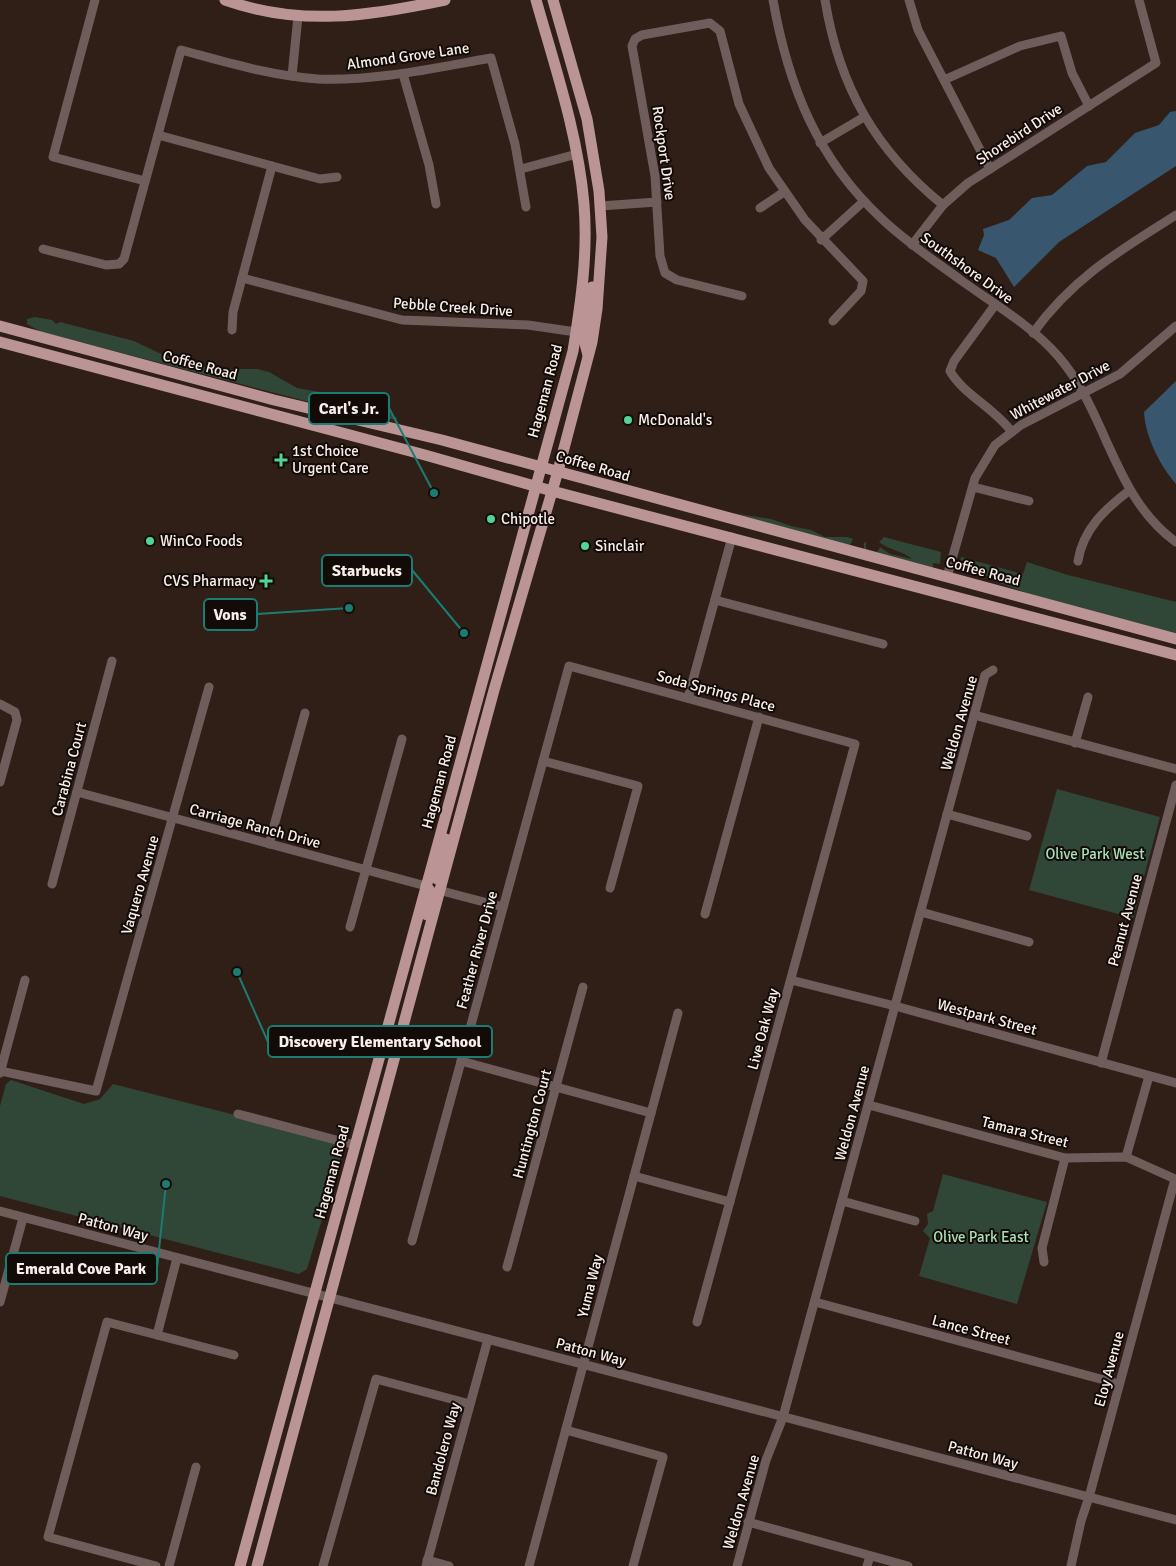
<svg xmlns="http://www.w3.org/2000/svg" width="1176" height="1566" viewBox="0 0 1176 1566" font-family="Signika,sans-serif">
<style>
.green{fill:#304636}
.water{fill:#38566e}
.lines{fill:none;stroke-linecap:round;stroke-linejoin:round}
.minor{stroke:#6f5d5c;stroke-width:9}
.major{stroke:#bb9595;stroke-width:11}
.poi-dot{fill:#52d397;stroke:#120b07;stroke-width:2}
.labels{text-anchor:middle;stroke-width:4;stroke-linejoin:round;paint-order:stroke}
.street-label{font-size:15px;fill:#faeee8;stroke:#120b07}
.poi-label{font-size:15px;fill:#faeee8;stroke:#120b07;text-anchor:start}
.park-label{font-size:15px;fill:#a8e1b7;stroke:#120b07}
.leader{fill:none;stroke:#1b7c74;stroke-width:2}
.callout-dot{fill:#1b7c74;stroke:#120b07;stroke-width:2}
.callout{fill:#120b07;stroke:#1b7c74;stroke-width:2}
.callout-label{font-size:16px;text-anchor:middle;font-weight:bold;fill:#faeee8}
</style>
<rect width="100%" height="100%" fill="#301f16"/>
<g class="green">
<path d="M35,317L52,320L56,324L60,322L134,341L161,354L214,369H257L269,372L297,388L349,397L351,401C368,398 383,408 397,418L396,420L381,417L378,419L336,409L41,332L27,324V319Z"/>
<polygon points="733,513 771,519 791,526 811,530 825,537 847,537 853,539 850,545 846,545"/>
<path d="M884,537L941,552L940,564L933,563V568L864,549V543L866,542V549L877,552L880,547L890,554L912,559C903,551 889,550 879,542Z"/>
<polygon points="961,557 1023,574 1027,562 1068,575 1176,602 1176,634 1032,595 994,581 990,577 963,569 960,563"/>
<polygon points="1057,789 1160,817 1133,918 1029,890"/>
<polygon points="11,1080 84,1104 100,1099 113,1084 345,1143 307,1269 299,1274 0,1196 0,1106 6,1084"/>
<polygon points="943,1174 1047,1202 1017,1304 919,1276 930,1238 923,1231 928,1224 927,1214 933,1211"/>
</g>
<g class="water">
<polygon points="1176,111 1176,166 1059,242 1014,287 996,258 978,250 984,235 983,229 1009,220 1032,198 1052,195 1087,166 1106,162 1135,133 1159,125 1170,112"/>
<path d="M1176,381V484C1160,466 1145,436 1144,412Z"/>
</g>
<g class="lines">
<g class="minor">
<polyline points="95,0 53,157 145,181"/>
<path d="M773,0C788,85 817,159 882,219C906,242 935,261 962,281C994,304 1032,326 1058,356C1107,412 1113,497 1176,542"/>
<path d="M825,0C839,86 875,150 943,205"/>
<polyline points="909,0 918,30 990,169"/>
<polyline points="403,74 429,165 436,204"/>
<polyline points="292,76 298,16"/>
<polyline points="944,80 1020,46 1061,36 1072,73 1089,106"/>
<polyline points="158,135 320,179 337,177"/>
<polyline points="820,143 864,117"/>
<polyline points="521,169 577,154"/>
<polyline points="600,206 657,202"/>
<polyline points="760,208 784,192"/>
<polyline points="821,240 864,201"/>
<polyline points="912,245 943,205 968,183 1156,63 1139,0"/>
<path d="M43,249L106,265L119,264L124,259L181,50C226,62 271,76 318,79C377,81 434,68 491,58L515,144L526,207"/>
<polyline points="242,278 402,320 528,325 576,332"/>
<polyline points="742,296 677,280 665,273 660,256 655,176 632,46 635,39 642,35 710,23 720,31 739,104 769,168 805,220 863,281 861,291 833,321"/>
<path d="M995,305L954,361L950,371C963,394 994,408 1011,431"/>
<polyline points="232,330 233,312 272,166"/>
<path d="M1033,333C1074,277 1119,251 1176,215"/>
<polyline points="973,487 1029,501"/>
<path d="M1078,561C1083,529 1105,509 1130,490"/>
<polyline points="947,577 975,478 995,445 1021,425 1120,374 1176,326"/>
<polyline points="715,600 883,644"/>
<polyline points="688,698 732,537"/>
<polyline points="0,704 15,712 17,720 0,782"/>
<polyline points="974,715 1176,769"/>
<polyline points="1075,743 1088,697"/>
<polyline points="543,761 638,786 610,888"/>
<polyline points="77,792 426,886"/>
<polyline points="947,814 1027,836"/>
<polyline points="269,844 305,713"/>
<polyline points="52,884 112,661"/>
<polyline points="442,891 503,907"/>
<polyline points="921,912 1029,942"/>
<polyline points="705,914 759,717"/>
<polyline points="350,927 402,739"/>
<polyline points="791,980 895,1006 1176,1083"/>
<polyline points="461,1061 651,1113"/>
<polyline points="1101,1063 1176,785"/>
<polyline points="0,1071 96,1091 209,687"/>
<polyline points="0,1073 25,980"/>
<polyline points="869,1105 1065,1158 1126,1157 1175,1179 1089,1497 1081,1521 1071,1566"/>
<polyline points="238,1114 355,1145"/>
<polyline points="1126,1157 1149,1076"/>
<polyline points="634,1176 730,1202"/>
<polyline points="842,1201 915,1221"/>
<polyline points="0,1211 1176,1520"/>
<polyline points="412,1241 569,666 855,744 697,1322"/>
<polyline points="1044,1262 1042,1248 1065,1158"/>
<polyline points="507,1267 583,987"/>
<polyline points="0,1302 23,1218"/>
<polyline points="815,1302 1119,1384"/>
<polyline points="157,1335 177,1258"/>
<polyline points="566,1430 663,1457 633,1566"/>
<polyline points="748,1522 908,1566"/>
<polyline points="427,1560 449,1566"/>
<polyline points="156,1566 48,1537 107,1322 234,1355"/>
<polyline points="169,1566 196,1467"/>
<polyline points="323,1566 376,1379 470,1404"/>
<polyline points="426,1566 488,1339"/>
<polyline points="529,1566 678,1013"/>
<polyline points="737,1566 766,1460 783,1417 985,675 993,670"/>
<polyline points="867,1566 870,1556"/>
</g>
<g class="major">
<path d="M225,0C301,27 369,16 445,0"/>
<polyline points="0,326 274,400 442,440 1176,639"/>
<polyline points="0,342 425,455 552,491 1176,655"/>
<polyline points="588,355 584,340 592,287"/>
<polyline points="437,879 446,839"/>
<polyline points="426,886 433,894 427,915"/>
<path d="M240,1566L573,351C581,302 588,254 584,204C578,134 555,67 536,0"/>
<polyline points="257,1566 494,690 558,471 592,342 597,309 602,237 599,191 587,119 553,0"/>
</g>
</g>
<g class="poi-dot">
<circle cx="628" cy="420" r="5"/>
<path d="M278.5 452.5h5v5h5v5h-5v5h-5v-5h-5v-5h5z"/>
<circle cx="491" cy="519" r="5"/>
<circle cx="150" cy="541" r="5"/>
<circle cx="585" cy="546" r="5"/>
<path d="M263.5 573.5h5v5h5v5h-5v5h-5v-5h-5v-5h5z"/>
</g>
<g class="labels">
<g class="street-label">
<text transform="translate(408 56) rotate(-8)" y="5">Almond Grove Lane</text>
<text transform="translate(1019 134) rotate(-33)" y="5">Shorebird Drive</text>
<text transform="translate(664 153) rotate(82)" y="5">Rockport Drive</text>
<text transform="translate(967 268) rotate(36)" y="5">Southshore Drive</text>
<text transform="translate(453 307) rotate(4)" y="5">Pebble Creek Drive</text>
<text transform="translate(200 365) rotate(15)" y="5">Coffee Road</text>
<text transform="translate(1060 390) rotate(-28)" y="5">Whitewater Drive</text>
<text transform="translate(545 391) rotate(-75)" y="5">Hageman Road</text>
<text transform="translate(593 466) rotate(16)" y="5">Coffee Road</text>
<text transform="translate(983 571) rotate(15)" y="5">Coffee Road</text>
<text transform="translate(716 691) rotate(15)" y="5">Soda Springs Place</text>
<text transform="translate(959 723) rotate(-74)" y="5">Weldon Avenue</text>
<text transform="translate(69 769) rotate(-75)" y="5">Carabina Court</text>
<text transform="translate(439 782) rotate(-75)" y="5">Hageman Road</text>
<text transform="translate(255 826) rotate(15)" y="5">Carriage Ranch Drive</text>
<text transform="translate(140 885) rotate(-74)" y="5">Vaquero Avenue</text>
<text transform="translate(1125 920) rotate(-75)" y="5">Peanut Avenue</text>
<text transform="translate(477 950) rotate(-75)" y="5">Feather River Drive</text>
<text transform="translate(987 1017) rotate(15)" y="5">Westpark Street</text>
<text transform="translate(763 1029) rotate(-75)" y="5">Live Oak Way</text>
<text transform="translate(852 1113) rotate(-75)" y="5">Weldon Avenue</text>
<text transform="translate(532 1124) rotate(-75)" y="5">Huntington Court</text>
<text transform="translate(1025 1132) rotate(14)" y="5">Tamara Street</text>
<text transform="translate(332 1172) rotate(-75)" y="5">Hageman Road</text>
<text transform="translate(113 1227) rotate(15)" y="5">Patton Way</text>
<text transform="translate(590 1286) rotate(-76)" y="5">Yuma Way</text>
<text transform="translate(971 1330) rotate(15)" y="5">Lance Street</text>
<text transform="translate(591 1352) rotate(15)" y="5">Patton Way</text>
<text transform="translate(1109 1369) rotate(-75)" y="5">Eloy Avenue</text>
<text transform="translate(443 1449) rotate(-75)" y="5">Bandolero Way</text>
<text transform="translate(983 1455) rotate(15)" y="5">Patton Way</text>
<text transform="translate(741 1502) rotate(-74)" y="5">Weldon Avenue</text>
</g>
<g class="poi-label">
<text x="638" y="425">McDonald's</text>
<text x="292" y="456">1st Choice<tspan x="292" dy="17">Urgent Care</tspan></text>
<text x="501" y="524">Chipotle</text>
<text x="160" y="546">WinCo Foods</text>
<text x="595" y="551">Sinclair</text>
<text x="256" y="586" text-anchor="end">CVS Pharmacy</text>
</g>
<g class="park-label">
<text x="1095" y="859">Olive Park West</text>
<text x="981" y="1242">Olive Park East</text>
</g>
</g>
<path class="leader" d="M434 493L389 408M464 633L412 570M349 608L257 614M237 972L268 1042M166 1184L157 1268"/>
<g class="callout-dot">
<circle cx="434" cy="493" r="5"/>
<circle cx="464" cy="633" r="5"/>
<circle cx="349" cy="608" r="5"/>
<circle cx="237" cy="972" r="5"/>
<circle cx="166" cy="1184" r="5"/>
</g>
<g class="callout">
<rect x="309" y="393" width="80" height="31" rx="5"/>
<rect x="322" y="555" width="90" height="31" rx="5"/>
<rect x="204" y="599" width="53" height="31" rx="5"/>
<rect x="268" y="1026" width="224" height="31" rx="5"/>
<rect x="6" y="1253" width="151" height="31" rx="5"/>
</g>
<g class="callout-label">
<text x="349" y="414">Carl's Jr.</text>
<text x="367" y="576">Starbucks</text>
<text x="230" y="620">Vons</text>
<text x="380" y="1047">Discovery Elementary School</text>
<text x="81" y="1274">Emerald Cove Park</text>
</g>
</svg>
